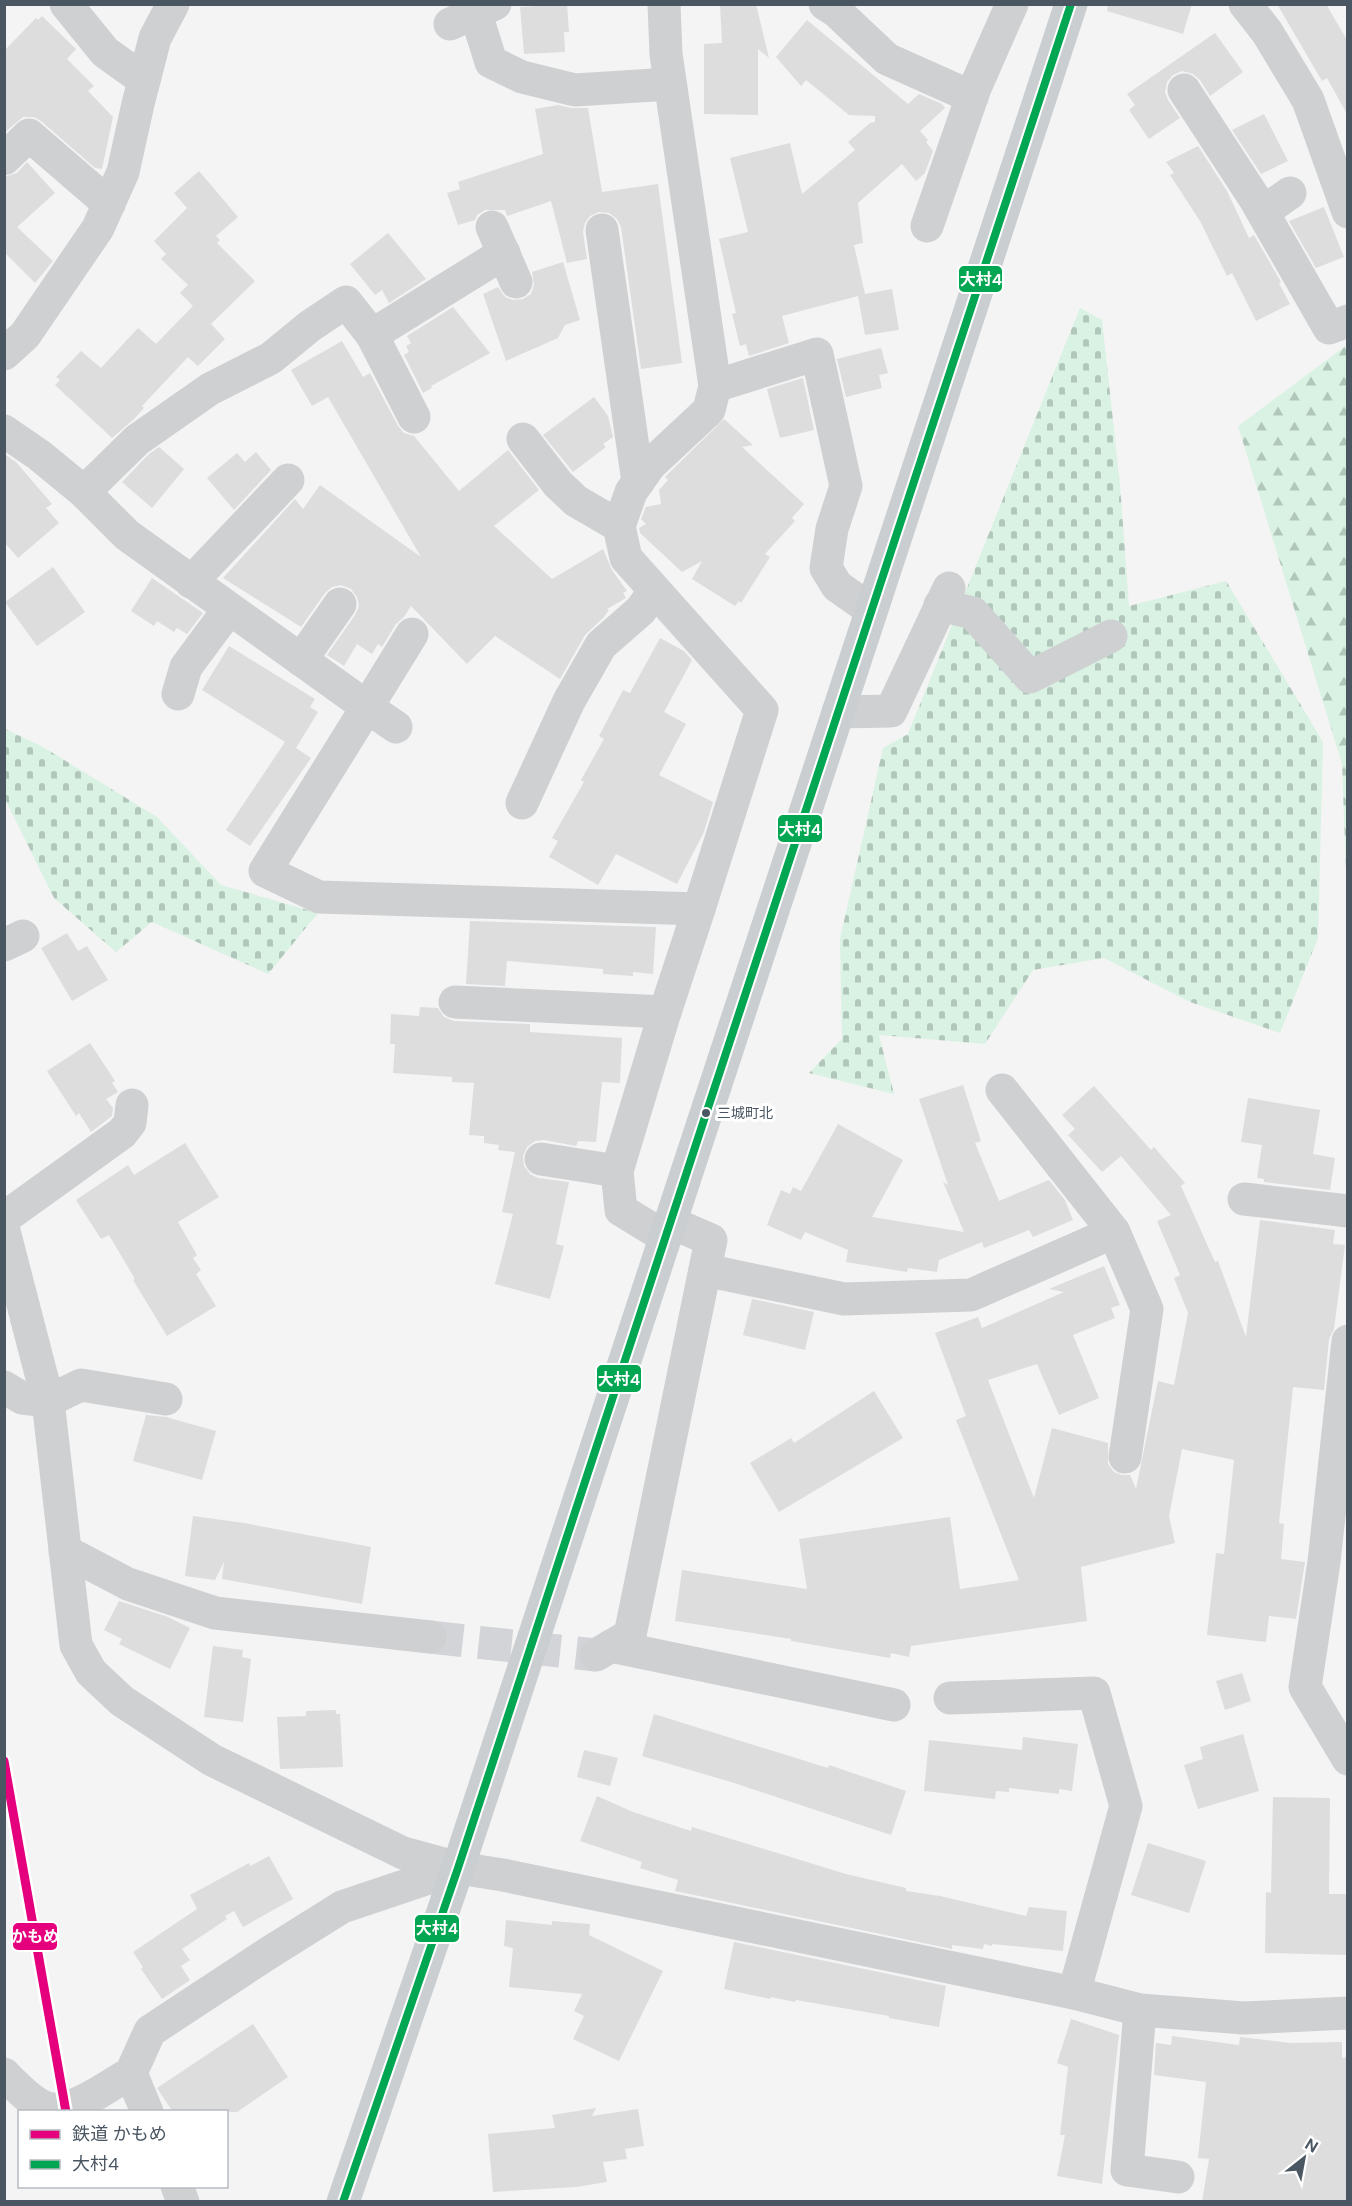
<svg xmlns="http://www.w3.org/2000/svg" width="1352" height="2206" viewBox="0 0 1352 2206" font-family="'DM Sans','Noto Sans JP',sans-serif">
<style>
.forest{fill:url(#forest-firs)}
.cemetery{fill:url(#cemetery-stones)}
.building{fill:#ddddde}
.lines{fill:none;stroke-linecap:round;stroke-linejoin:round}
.minor-tunnel{stroke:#d2d4d7;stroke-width:33;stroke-dasharray:33 16;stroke-linecap:butt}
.minor{stroke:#ced0d2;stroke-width:33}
.major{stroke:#caced1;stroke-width:33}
.bus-1-casing{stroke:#fff;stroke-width:12}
.bus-1{stroke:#00a651;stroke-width:8}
.rail-1-casing{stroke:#fff;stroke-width:14}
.rail-1{stroke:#e5007d;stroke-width:9}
.bus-dot{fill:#4a5661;stroke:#fff;stroke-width:2}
.labels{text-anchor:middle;stroke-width:6;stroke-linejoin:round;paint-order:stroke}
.bus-label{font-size:14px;fill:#4a5661;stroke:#fff;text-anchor:start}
.line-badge{stroke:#fff;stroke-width:2}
.badge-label{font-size:16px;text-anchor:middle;font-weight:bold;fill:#fff}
</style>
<defs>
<pattern id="forest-firs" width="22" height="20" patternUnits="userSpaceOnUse" patternTransform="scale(1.5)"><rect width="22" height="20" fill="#d9f2e3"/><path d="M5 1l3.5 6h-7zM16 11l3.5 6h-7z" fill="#b2c7bb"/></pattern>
<pattern id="cemetery-stones" width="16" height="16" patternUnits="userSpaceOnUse" patternTransform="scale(1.5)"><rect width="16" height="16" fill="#d9f2e3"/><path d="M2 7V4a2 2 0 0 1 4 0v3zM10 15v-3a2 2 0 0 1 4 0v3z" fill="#b2c7bb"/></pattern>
</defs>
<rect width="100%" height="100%" fill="#f4f4f4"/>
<polygon class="forest" points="1347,345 1347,900 1342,764 1238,426"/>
<g class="cemetery">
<polygon points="1080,308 1102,320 1120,485 1129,606 1226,581 1323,742 1318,938 1280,1033 1190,1002 1104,958 1033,970 985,1044 879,1035 894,1094 809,1073 842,1039 840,939 883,748 908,734"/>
<polygon points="5,729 43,747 157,817 221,885 318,913 268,974 152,922 116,952 54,898 5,799"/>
</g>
<g class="building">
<polygon points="567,4 569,32 564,32 565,52 524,54 520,7"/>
<polygon points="720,4 756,4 769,58 758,49 758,115 704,114 704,44 722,43"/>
<polygon points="1108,4 1192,4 1183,34 1107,11"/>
<polygon points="1277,4 1326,4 1347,40 1347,114 1327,78 1322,81"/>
<polygon points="42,16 76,49 67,59 94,86 88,91 113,117 102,169 95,168 41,121 34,117 23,117 4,133 4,51 36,18 38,20"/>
<polygon points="807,20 908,104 919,94 942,104 945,108 920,131 928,140 926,142 933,151 925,173 916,181 902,164 858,203 863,243 854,245 865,294 892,289 899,330 865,335 858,296 782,316 789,343 749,356 746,344 740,346 732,314 736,313 719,239 748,232 730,158 790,143 802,194 855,150 848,142 870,123 875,122 875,116 849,115 806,80 801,86 776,57"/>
<polygon points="1215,33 1243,72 1210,96 1200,80 1193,74 1182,71 1173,75 1167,82 1165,92 1168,100 1180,118 1149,139 1129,110 1135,105 1127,94"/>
<polygon points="558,105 571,108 588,108 602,192 658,184 682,363 641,369 621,227 617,219 609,213 599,212 590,216 585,223 583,232 587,259 567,263 551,201 507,216 505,210 485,210 477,215 475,220 458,225 447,193 460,189 458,182 543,154 535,109"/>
<polygon points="1264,114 1288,161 1261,174 1232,130"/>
<polygon points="1198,146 1227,191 1249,238 1254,235 1281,282 1279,283 1290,304 1256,321 1232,273 1227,276 1200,221 1170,175 1174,173 1166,162"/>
<polygon points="27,162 55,193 17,227 53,261 35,283 4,252 4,177 17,173"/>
<polygon points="199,171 238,217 216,236 220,240 217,243 255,281 211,324 225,339 198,366 188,357 142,406 144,408 134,419 112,438 55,385 60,380 56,377 81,351 101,368 138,328 156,344 193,306 180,293 188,285 161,259 166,254 154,241 187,208 174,193"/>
<polygon points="1324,207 1344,257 1316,268 1289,221"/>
<polygon points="388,233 426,279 389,303 382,290 375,295 350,264"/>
<polygon points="563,262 580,320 565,325 558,338 506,361 483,294 498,287 505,297 513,300 523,299 531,294 534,285 532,272"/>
<polygon points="453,307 490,353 431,386 432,388 423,393 404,355 409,352 406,346 411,343 407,336"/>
<polygon points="342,341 363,377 370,373 398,426 404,433 414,436 459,491 508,450 539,490 494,526 552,579 603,549 612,570 627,591 623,593 626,598 607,609 609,610 603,618 585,635 560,679 495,636 467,664 411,606 404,617 396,624 382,647 378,644 372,654 357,644 344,666 327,655 355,615 359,606 357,597 351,589 341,585 332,587 325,593 301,627 223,578 295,499 303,509 320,485 421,557 328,397 312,406 291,370"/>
<polygon points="881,348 888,373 879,375 882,388 846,397 837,359"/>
<polygon points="803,378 814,430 780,438 767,389"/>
<polygon points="594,397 608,416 613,437 603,444 606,447 573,472 543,435"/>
<polygon points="724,419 753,445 742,447 804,504 792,518 795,521 765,554 770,557 741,603 739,601 735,606 692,579 702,561 682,572 640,533 639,528 646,524 641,519 646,507 661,504 659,490 668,480 665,477"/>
<polygon points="159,447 184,469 152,508 122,482 149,454"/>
<polygon points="256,452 271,470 234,510 207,478 237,453 245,462"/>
<polygon points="4,454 16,462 52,504 46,508 59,523 18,558 4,542"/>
<polygon points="53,567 85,612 37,646 5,602"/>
<polygon points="152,578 203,613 187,634 177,628 174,632 157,621 154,626 131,611"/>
<polygon points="660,638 684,651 692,660 664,712 686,724 659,775 713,802 704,832 677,884 616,854 598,885 549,857 558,841 552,838 584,782 581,780 604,739 599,736 623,690 630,693"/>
<polygon points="229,646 315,699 310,707 318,712 296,748 311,758 250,846 226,830 285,742 202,690"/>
<polygon points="470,921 656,927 653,974 633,972 633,976 603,974 603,969 507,961 505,986 466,984"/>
<polygon points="67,933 78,951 87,946 108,980 72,1001 41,948"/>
<polygon points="420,1007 438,1008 444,1017 454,1021 530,1024 530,1032 622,1038 620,1083 602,1082 596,1142 578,1141 576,1146 544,1140 535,1141 527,1147 523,1156 524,1166 530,1174 538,1178 569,1182 556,1244 564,1246 550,1299 495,1284 513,1214 502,1212 515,1152 498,1150 499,1145 484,1143 484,1136 469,1135 474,1083 452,1082 452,1077 393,1073 395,1044 390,1044 391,1014 419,1016"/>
<polygon points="90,1043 115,1081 112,1083 118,1092 106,1099 113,1108 112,1116 91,1132 79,1113 76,1116 47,1071"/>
<polygon points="963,1085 981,1141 975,1143 999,1201 1049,1180 1065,1200 1073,1220 1033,1237 1029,1230 984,1248 982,1242 939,1260 937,1272 908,1268 907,1272 846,1262 848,1250 805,1232 801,1240 767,1225 781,1190 790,1194 793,1187 801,1191 838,1124 903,1160 872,1217 964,1232 943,1182 948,1185 919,1099"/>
<polygon points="1094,1086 1151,1150 1154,1147 1185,1183 1181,1186 1215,1262 1218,1261 1246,1337 1260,1220 1335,1230 1333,1244 1345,1245 1334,1329 1329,1339 1324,1390 1293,1387 1279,1523 1284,1524 1281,1559 1305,1562 1296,1619 1269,1616 1266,1642 1207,1635 1216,1553 1224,1554 1234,1460 1182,1449 1169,1516 1175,1543 1081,1567 1087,1621 911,1646 909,1657 891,1653 890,1658 791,1641 791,1639 675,1621 682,1570 807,1589 799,1539 950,1517 960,1589 1019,1580 956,1420 966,1416 935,1333 978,1317 982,1328 1064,1292 1049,1289 1104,1266 1120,1305 1111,1308 1115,1318 1073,1335 1099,1398 1059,1415 1037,1364 988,1380 1034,1498 1052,1428 1108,1443 1108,1464 1114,1472 1122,1475 1130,1475 1136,1489 1158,1381 1174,1385 1188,1313 1174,1278 1180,1275 1157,1221 1171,1215 1121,1156 1102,1172 1068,1135 1075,1129 1062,1115"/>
<polygon points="1248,1098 1320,1110 1313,1154 1335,1158 1330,1190 1264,1182 1264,1179 1257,1178 1262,1145 1241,1142"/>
<polygon points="185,1143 219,1197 178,1222 197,1255 193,1258 201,1270 196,1274 216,1306 167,1336 133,1280 135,1279 109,1235 101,1239 76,1200 128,1165 134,1175"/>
<polygon points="752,1299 814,1312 805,1350 743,1335"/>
<polygon points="874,1391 903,1438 779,1512 750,1463 791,1438 794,1443"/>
<polygon points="146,1415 166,1417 216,1431 202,1480 133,1461"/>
<polygon points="193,1516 244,1523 371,1547 362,1604 222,1579 224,1562 215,1580 185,1576"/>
<polygon points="119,1601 168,1617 190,1628 170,1669 119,1644 122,1639 104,1630"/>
<polygon points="213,1646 243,1650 242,1657 251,1659 243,1722 204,1717"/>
<polygon points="1242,1673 1251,1701 1225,1710 1216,1681"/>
<polygon points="336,1710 336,1714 340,1714 343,1767 280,1769 277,1717 306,1716 306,1711"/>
<polygon points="654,1714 828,1768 829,1765 906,1791 891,1835 731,1782 642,1756"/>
<polygon points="1243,1734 1259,1791 1198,1809 1184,1765 1203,1759 1200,1747"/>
<polygon points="1023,1737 1078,1744 1072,1791 1059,1789 1059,1794 1009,1788 1009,1792 996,1791 995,1799 924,1791 929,1740 1022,1750"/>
<polygon points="584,1750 618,1758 610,1786 577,1777"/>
<polygon points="597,1796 633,1812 691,1831 692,1827 846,1874 906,1888 906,1891 940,1896 1026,1916 1029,1907 1067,1911 1063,1951 992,1944 992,1946 984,1944 983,1949 952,1945 952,1949 675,1891 678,1880 640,1868 642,1862 580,1841"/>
<polygon points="1273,1797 1330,1798 1329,1894 1347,1894 1347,1955 1265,1953 1266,1892 1271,1893"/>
<polygon points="1148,1843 1206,1861 1189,1913 1131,1895"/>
<polygon points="269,1856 293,1899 243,1927 234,1911 225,1916 227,1919 182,1949 190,1960 181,1966 190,1980 162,1999 141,1969 143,1967 133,1952 197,1909 190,1895 249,1863 250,1866"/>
<polygon points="506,1920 552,1925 552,1921 590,1924 589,1935 663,1971 619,2061 573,2039 584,2016 574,2011 582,1994 509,1987 513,1948 504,1946"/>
<polygon points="734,1942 946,1986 939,2027 889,2018 889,2016 796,2000 795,2002 771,1997 770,1999 724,1989"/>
<polygon points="1071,2019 1119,2035 1102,2184 1057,2176 1065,2135 1060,2135 1068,2067 1057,2063"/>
<polygon points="253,2024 288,2077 237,2112 173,2112 157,2088"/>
<polygon points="1172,2036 1239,2045 1240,2037 1290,2043 1342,2042 1342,2058 1347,2057 1347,2202 1202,2202 1209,2159 1198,2158 1206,2082 1154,2075 1156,2043 1171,2045"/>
<polygon points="596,2108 592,2116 638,2109 644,2146 625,2149 627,2159 603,2162 607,2182 576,2187 493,2192 488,2134 555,2128 552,2115"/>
</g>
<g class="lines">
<polyline class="minor-tunnel" points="430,1637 596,1655"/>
<g class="minor">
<polyline points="66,4 105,52 144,80"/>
<polyline points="664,4 666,54 715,386 709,410 650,465 631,492 619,526 626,558 762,710 699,909 665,1012 617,1171 621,1210 665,1237"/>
<polyline points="825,4 836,11 887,59 972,97"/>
<polyline points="1245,4 1267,32 1308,100 1348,212"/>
<polyline points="476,14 491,62 522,77 575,90 670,84"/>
<polyline points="450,24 495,4"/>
<polyline points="1184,90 1255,199 1329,328 1348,321"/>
<polyline points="4,159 29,135 109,204"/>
<polyline points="1263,212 1290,193"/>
<polyline points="927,226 975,88 1012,4"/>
<polyline points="492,227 516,282"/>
<polyline points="602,230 638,482"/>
<polyline points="372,335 414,417"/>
<polyline points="4,354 25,335 98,228 123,172 138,104 155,38 173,4"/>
<polyline points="715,386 817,354 846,486 832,529 826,568 837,586 871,610"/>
<polyline points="4,431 39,455 84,492 127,535 367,707 412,634"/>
<polyline points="523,439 558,484 576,501 619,526"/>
<polyline points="84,492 137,440 210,389 271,358 310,326 346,302 372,335 504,253"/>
<polyline points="191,582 288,480"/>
<polyline points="940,605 973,613 1030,677 1111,636"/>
<polyline points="301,660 340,604"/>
<polyline points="178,694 186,667 229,609"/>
<polyline points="838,712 891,711 949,588"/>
<polyline points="396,727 367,707 265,871 319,897 699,909"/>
<polyline points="522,803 569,701 601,645 641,610 654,591"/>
<polyline points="4,945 23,936"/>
<polyline points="455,1002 665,1012"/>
<polyline points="1002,1090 1114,1232"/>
<polyline points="541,1159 617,1171"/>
<polyline points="1244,1199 1348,1211"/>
<polyline points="4,1218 122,1133 130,1123 132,1105"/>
<polyline points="4,1231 48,1401 76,1645 91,1672 122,1701 212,1760 403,1853 458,1868 503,1875 1074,1993 1140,2010 1244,2018 1348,2013"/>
<polyline points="705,1270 844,1299 971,1295 1114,1232 1147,1309 1125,1457"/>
<polyline points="1348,1341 1324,1562 1305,1687 1348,1759"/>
<polyline points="4,1387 22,1398 48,1401 81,1385 166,1399"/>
<polyline points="65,1551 128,1584 215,1613 430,1637"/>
<polyline points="611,1646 894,1705"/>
<polyline points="596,1655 630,1635 711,1240 670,1222"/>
<polyline points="950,1698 1094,1693 1126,1806 1074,1993"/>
<polyline points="1140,2010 1127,2170 1178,2177"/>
<path d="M4,2074C16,2086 37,2109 54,2109C77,2110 111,2084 131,2073"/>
<polyline points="147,2112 131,2073 150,2031 267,1954 342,1907 458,1868"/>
<polyline points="177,2186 183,2202"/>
</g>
<polyline class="major" points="343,2202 458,1868 1071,4"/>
<defs>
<polyline id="bus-1" points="343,2202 458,1868 1071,4"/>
</defs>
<use href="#bus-1" class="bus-1-casing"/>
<use href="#bus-1" class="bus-1"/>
<defs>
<polyline id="rail-1" points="4,1761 66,2112"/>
</defs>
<use href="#rail-1" class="rail-1-casing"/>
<use href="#rail-1" class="rail-1"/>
</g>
<circle class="bus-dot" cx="706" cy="1113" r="5"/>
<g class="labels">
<g class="bus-label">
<text x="717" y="1118">三城町北</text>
</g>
</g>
<g class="line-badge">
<rect x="958" y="265" width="45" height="28" rx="6" fill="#00a651"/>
<rect x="777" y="814" width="46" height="29" rx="6" fill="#00a651"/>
<rect x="596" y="1364" width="46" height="29" rx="6" fill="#00a651"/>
<rect x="414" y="1914" width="46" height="29" rx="6" fill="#00a651"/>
<rect x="12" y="1922" width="46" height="29" rx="6" fill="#e5007d"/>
</g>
<g class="badge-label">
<text x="981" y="285">大村4</text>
<text x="800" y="835">大村4</text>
<text x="619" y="1385">大村4</text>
<text x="437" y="1934">大村4</text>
<text x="35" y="1942">かもめ</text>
</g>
<rect width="1352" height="2206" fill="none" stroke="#4a5661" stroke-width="12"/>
<rect x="18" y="2110" width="210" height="78" fill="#ffffff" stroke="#b7bbc0" stroke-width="1.5"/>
<rect x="30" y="2130" width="30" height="9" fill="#e5007d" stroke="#b7bbc0" stroke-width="1.5"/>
<text x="72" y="2140" font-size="18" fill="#4a5661">鉄道 かもめ</text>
<rect x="30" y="2160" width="30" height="9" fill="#00a651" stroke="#b7bbc0" stroke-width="1.5"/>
<text x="72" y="2170" font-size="18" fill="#4a5661">大村4</text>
<g transform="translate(1304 2158) rotate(31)" stroke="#ffffff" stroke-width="4.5" paint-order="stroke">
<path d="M0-4.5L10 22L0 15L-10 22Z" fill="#4a5661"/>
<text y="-9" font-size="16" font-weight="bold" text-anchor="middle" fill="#4a5661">N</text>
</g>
</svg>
